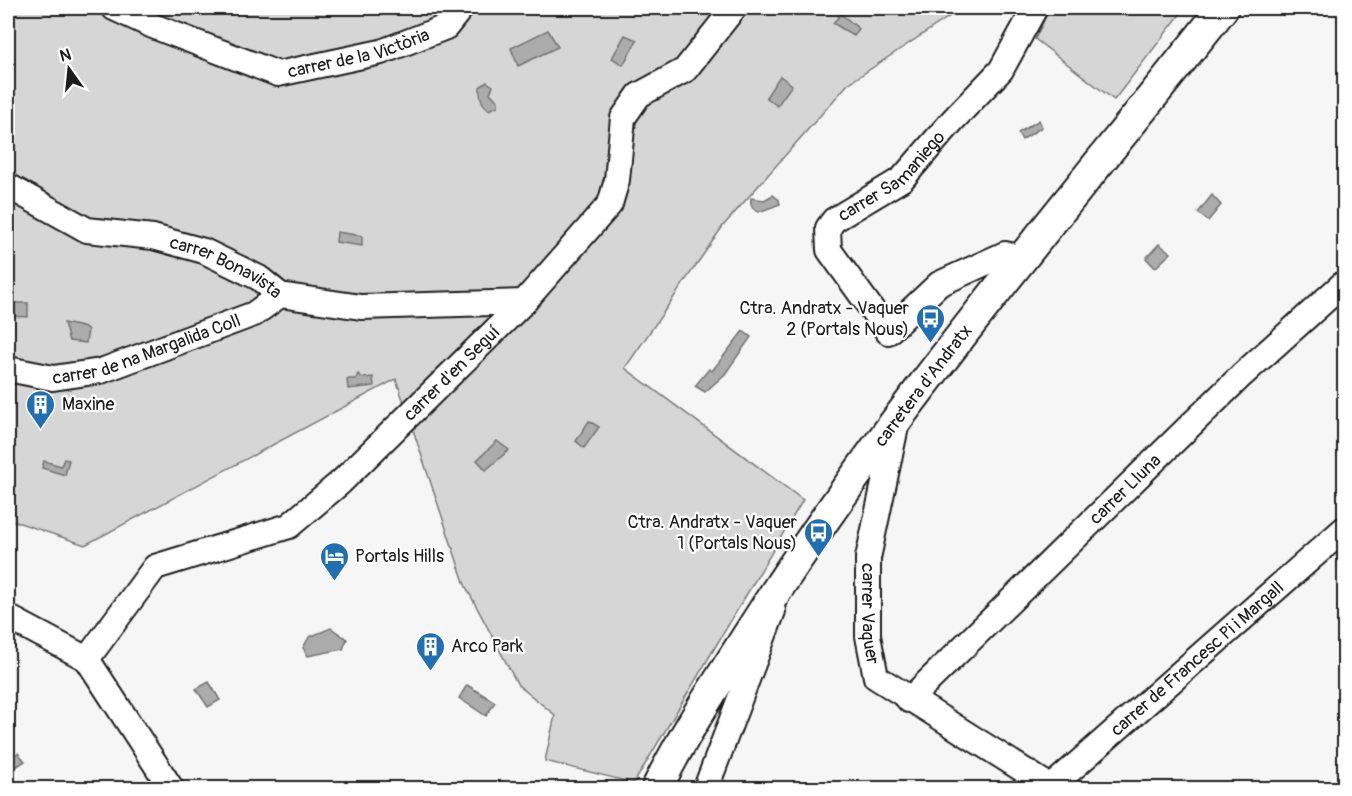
<svg xmlns="http://www.w3.org/2000/svg" width="1352" height="796" viewBox="0 0 1352 796" font-family="Pangolin,sans-serif">
<style>
.green{fill:#d6d6d6;stroke:#797979;stroke-width:1.5}
.water{fill:#acacac;stroke:#727272;stroke-width:1.5}
.lines{fill:none;stroke-linecap:round;stroke-linejoin:round}
.minor-casing{stroke:#1c1c1c;stroke-width:28}
.major-casing{stroke:#1c1c1c;stroke-width:34}
.minor{stroke:#fff;stroke-width:24}
.major{stroke:#fff;stroke-width:30}
.labels{text-anchor:middle;stroke-width:4.5;stroke-linejoin:round;paint-order:stroke}
.street-label{font-size:18px;fill:#1c1c1c;stroke:#fff}
.poi-label{font-size:18px;fill:#1c1c1c;stroke:#fff;text-anchor:start}
</style>
<rect width="100%" height="100%" fill="#f6f6f6"/>
<filter id="ink" filterUnits="userSpaceOnUse"><feTurbulence type="fractalNoise" baseFrequency=".0167" numOctaves="2"/><feDisplacementMap in="SourceGraphic" scale="12" xChannelSelector="R" yChannelSelector="G"/><feConvolveMatrix kernelMatrix="1 2 1 2 8 2 1 2 1" color-interpolation-filters="sRGB"/></filter>
<g filter="url(#ink)">
<g class="green">
<polygon points="8,8 962,8 848,84 723,226 625,368 803,500 634,783 545,761 555,715 518,685 465,585 396,379 85,545 8,519"/>
<polygon points="1050,8 1185,8 1114,100 1035,39"/>
</g>
<g class="water">
<polygon points="841,14 859,29 854,36 833,23"/>
<polygon points="548,30 558,47 518,66 511,48"/>
<polygon points="625,35 637,40 623,65 612,58"/>
<polygon points="780,76 792,85 777,106 766,97"/>
<path d="M487,82L493,86L490,93L498,101V106L489,110C482,105 479,96 480,87Z"/>
<polygon points="1039,120 1042,127 1022,140 1018,133"/>
<path d="M773,195L779,200L780,204L759,212C752,209 750,206 751,198L764,200Z"/>
<polygon points="1212,195 1221,205 1208,221 1198,213"/>
<polygon points="337,232 362,236 362,246 336,242"/>
<polygon points="1159,244 1171,253 1155,268 1146,258"/>
<polygon points="8,303 28,303 28,317 8,316"/>
<polygon points="64,323 86,328 88,330 86,343 69,341"/>
<polygon points="743,331 751,337 725,374 705,392 695,386 709,369 712,371"/>
<polygon points="358,374 363,378 373,377 374,386 348,389 347,379 356,379"/>
<polygon points="589,421 599,427 584,448 576,441"/>
<polygon points="497,441 509,450 486,470 477,460"/>
<polygon points="64,459 69,460 65,475 42,468 44,461 61,466"/>
<polygon points="331,628 347,639 343,649 308,656 303,648 309,637"/>
<polygon points="209,682 220,700 208,707 196,689"/>
<polygon points="467,685 495,702 486,716 459,698"/>
<polygon points="18,753 25,761 8,772 8,760"/>
</g>
<g class="lines">
<defs>
<g id="minor">
<path id="s1" d="M114,8L153,26L278,74L381,52L446,27L461,8"/>
<path id="s2" d="M8,186L87,230L153,237L204,251L259,278L280,295L361,307L524,302"/>
<path id="s3" d="M1025,258L1005,254L939,284L888,332L829,250L828,228L834,220L902,179L953,120L1001,70L1035,8"/>
<path id="s4" d="M8,369L53,378L101,371L254,314L280,295"/>
<path id="s5" d="M897,422L868,558V636L876,677L1052,788"/>
<polyline points="8,617 87,659 171,788"/>
<path id="s6" d="M87,659L155,567L289,526L341,482L524,302L610,204L617,180L623,118L639,95L685,70L734,8"/>
<path id="s7" d="M909,700L1242,375L1344,283"/>
<polyline points="706,788 773,611"/>
<path id="s8" d="M1050,788L1344,529"/>
</g>
<g id="major">
<path id="s9" d="M657,788C684,733 718,682 751,630C890,410 1062,212 1223,8"/>
</g>
</defs>
<use href="#minor" class="minor-casing"/>
<use href="#major" class="major-casing"/>
<use href="#minor" class="minor"/>
<use href="#major" class="major"/>
</g>
</g>
<defs>
<symbol id="bus-pin" viewBox="-11 -11 22 30"><path d="M0 17L-7.5 6A9.5 9.5 0 1 1 7.5 6Z" fill="#1f6fb2" stroke="#fff"/><path d="M-5-6H5V4H4V6H2V4H-2V6H-4V4H-5ZM-3.5-4V0h7V-4ZM-3.5 1.2v1.5H-2V1.2ZM2 1.2v1.5H3.5V1.2Z" fill="#fff"/></symbol>
<symbol id="building-pin" viewBox="-11 -11 22 30"><path d="M0 17L-7.5 6A9.5 9.5 0 1 1 7.5 6Z" fill="#1f6fb2" stroke="#fff"/><path d="M-4-6H4V6H1V3H-1V6H-4ZM-2.5-4.3h1.7v1.8h-1.7ZM.8-4.3h1.7v1.8H.8ZM-2.5-1h1.7V.8h-1.7ZM.8-1h1.7V.8H.8Z" fill="#fff"/></symbol>
<symbol id="hotel-pin" viewBox="-11 -11 22 30"><path d="M0 17L-7.5 6A9.5 9.5 0 1 1 7.5 6Z" fill="#1f6fb2" stroke="#fff"/><path d="M-6-4.5h1.5V1H6V5H4.5V3h-9V5H-6ZM-4 0a1.8 1.8 0 1 1 3.6 0ZM.5 0V-2.5h3Q6-2.5 6 0Z" fill="#fff"/></symbol>
</defs>
<g fill-rule="evenodd">
<use href="#bus-pin" x="914" y="302" width="33" height="45"/>
<use href="#building-pin" x="24" y="388" width="33" height="45"/>
<use href="#bus-pin" x="802" y="516" width="33" height="45"/>
<use href="#hotel-pin" x="318" y="540" width="33" height="45"/>
<use href="#building-pin" x="414" y="630" width="33" height="45"/>
</g>
<g class="labels">
<g class="street-label">
<text dy="6" stroke="none"><textPath href="#s1" startOffset="260">carrer de la Victòria</textPath></text>
<text dy="6" stroke="none"><textPath href="#s3" startOffset="369">carrer Samaniego</textPath></text>
<text dy="6" stroke="none"><textPath href="#s2" startOffset="236">carrer Bonavista</textPath></text>
<text dy="6" stroke="none"><textPath href="#s4" startOffset="144">carrer de na Margalida Coll</textPath></text>
<text dy="6" stroke="none"><textPath href="#s6" startOffset="478">carrer d'en Seguí</textPath></text>
<text dy="6" stroke="none"><textPath href="#s9" startOffset="483">carretera d'Andratx</textPath></text>
<text dy="6" stroke="none"><textPath href="#s7" startOffset="302">carrer Lluna</textPath></text>
<text dy="6" stroke="none"><textPath href="#s5" startOffset="195">carrer Vaquer</textPath></text>
<text dy="6" stroke="none"><textPath href="#s8" startOffset="196">carrer de Francesc Pi i Margall</textPath></text>
</g>
<g class="poi-label">
<text x="909" y="314" text-anchor="end">Ctra. Andratx - Vaquer<tspan x="909" dy="21">2 (Portals Nous)</tspan></text>
<text x="62" y="410">Maxine</text>
<text x="797" y="528" text-anchor="end">Ctra. Andratx - Vaquer<tspan x="797" dy="21">1 (Portals Nous)</tspan></text>
<text x="355" y="562">Portals Hills</text>
<text x="451" y="652">Arco Park</text>
</g>
</g>
<rect width="1352" height="796" fill="none" stroke="#fff" stroke-width="30"/>
<rect x="15" y="15" width="1322" height="766" fill="none" stroke="#1c1c1c" stroke-width="2" filter="url(#ink)"/>
<g transform="translate(69 69) rotate(345)" stroke="#ffffff" stroke-width="4.5" paint-order="stroke">
<path d="M0-4.5L10 22L0 15L-10 22Z" fill="#1c1c1c"/>
<text y="-9" font-size="16" font-weight="bold" text-anchor="middle" fill="#1c1c1c">N</text>
</g>
</svg>
